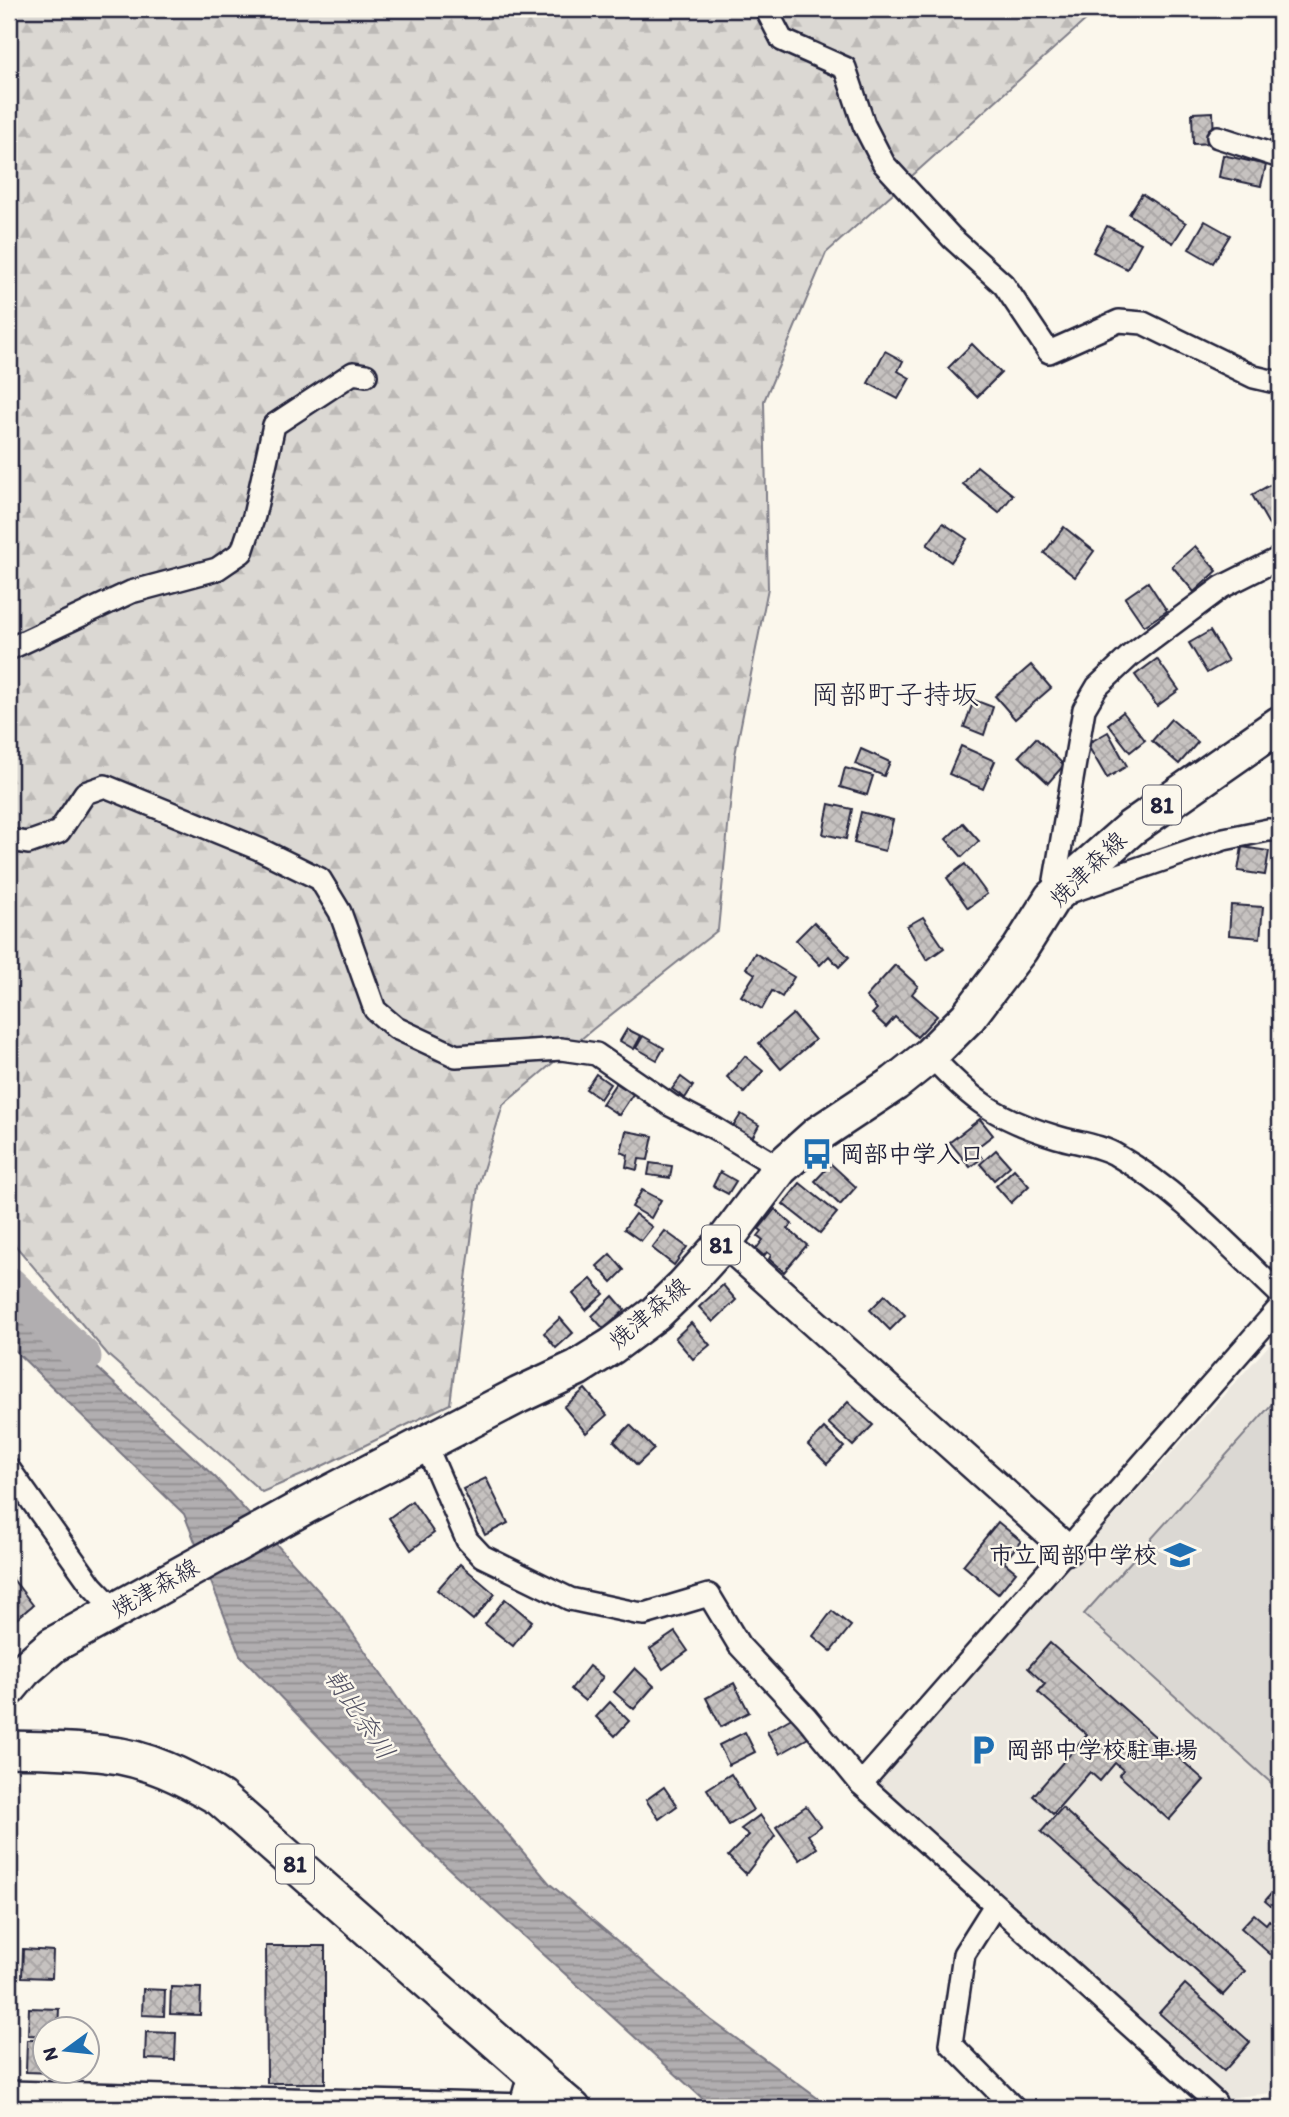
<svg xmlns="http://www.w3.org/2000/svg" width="1289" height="2117" viewBox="0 0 1289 2117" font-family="Itim,'Klee One',sans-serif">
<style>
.built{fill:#ebe7df}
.forest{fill:url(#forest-firs);stroke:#7e7d87;stroke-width:2}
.pitch{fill:#dbd8d3;stroke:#7e7d87;stroke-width:2}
.water{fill:url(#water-rules);stroke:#787681;stroke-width:2}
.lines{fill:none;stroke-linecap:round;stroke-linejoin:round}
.river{stroke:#b1aeb0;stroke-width:37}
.building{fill:url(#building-cross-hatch);stroke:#22223b;stroke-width:2}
.minor-casing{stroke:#22223b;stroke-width:26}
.tertiary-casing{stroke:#22223b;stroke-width:33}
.secondary-casing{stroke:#22223b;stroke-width:37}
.primary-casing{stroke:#22223b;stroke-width:40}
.minor{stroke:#fbf7ec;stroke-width:21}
.tertiary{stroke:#fbf7ec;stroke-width:28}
.secondary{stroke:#fbf7ec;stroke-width:32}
.primary{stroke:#fbf7ec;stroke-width:35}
.labels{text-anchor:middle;stroke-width:5;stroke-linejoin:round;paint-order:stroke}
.shield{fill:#fbf7ec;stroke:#636270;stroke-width:2}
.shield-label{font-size:23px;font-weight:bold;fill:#22223b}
.street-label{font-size:24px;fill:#22223b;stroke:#fbf7ec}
.poi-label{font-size:24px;font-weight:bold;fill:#22223b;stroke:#fbf7ec;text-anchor:start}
.water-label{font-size:26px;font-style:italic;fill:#545364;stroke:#fbf7ec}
.quarter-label{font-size:28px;fill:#22223b;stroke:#fbf7ec}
</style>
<defs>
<pattern id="forest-firs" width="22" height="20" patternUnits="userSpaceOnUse" patternTransform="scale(1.75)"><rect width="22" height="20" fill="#dbd8d3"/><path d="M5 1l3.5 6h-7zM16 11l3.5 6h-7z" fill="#bcb9b6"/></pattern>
<pattern id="water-rules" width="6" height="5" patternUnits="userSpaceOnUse" patternTransform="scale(1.75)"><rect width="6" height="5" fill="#b1aeb0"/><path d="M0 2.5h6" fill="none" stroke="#908d90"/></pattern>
<pattern id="building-cross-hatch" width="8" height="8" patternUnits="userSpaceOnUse" patternTransform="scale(1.75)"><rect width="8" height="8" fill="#c6c2c0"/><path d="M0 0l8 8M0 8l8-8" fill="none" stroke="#aaa6a6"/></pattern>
</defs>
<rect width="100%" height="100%" fill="#fbf7ec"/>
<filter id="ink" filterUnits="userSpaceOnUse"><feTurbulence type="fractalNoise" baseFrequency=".0143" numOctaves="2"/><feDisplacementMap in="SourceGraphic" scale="14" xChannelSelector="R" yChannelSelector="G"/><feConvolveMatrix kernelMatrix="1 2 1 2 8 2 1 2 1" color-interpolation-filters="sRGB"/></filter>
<g filter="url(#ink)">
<polygon class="built" points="1280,1333 1280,2092 1228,2098 879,1786 878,1778"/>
<polygon class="forest" points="9,9 1098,9 826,253 764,401 768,588 735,755 718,930 593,1029 503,1105 478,1186 450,1404 316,1469 262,1492 109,1356 9,1238"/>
<polygon class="pitch" points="1280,1395 1280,1791 1084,1614"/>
<polygon class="water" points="9,1286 216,1478 338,1612 419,1729 550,1884 711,2020 831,2108 713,2108 425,1847 240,1655 184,1514 9,1345"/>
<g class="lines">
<polyline class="river" points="9,1285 83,1357"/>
</g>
<g class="building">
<polygon points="1213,112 1214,143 1193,144 1192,113"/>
<polygon points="1223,155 1266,165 1261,186 1219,177"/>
<polygon points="1142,194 1186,223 1173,243 1129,214"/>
<polygon points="1205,221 1230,235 1213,263 1189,249"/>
<polygon points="1107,226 1141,243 1127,269 1093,252"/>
<polygon points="972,344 1001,373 977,397 948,368"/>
<polygon points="885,351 903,361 898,371 910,378 898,399 868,383"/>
<polygon points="977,466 1013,495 999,513 963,484"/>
<polygon points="1277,481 1280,487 1280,533 1275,535 1252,495"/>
<polygon points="943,523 967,539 951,562 927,545"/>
<polygon points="1064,527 1094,551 1075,577 1044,553"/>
<polygon points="1195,546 1217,571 1194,592 1172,566"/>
<polygon points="1148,582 1167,611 1144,626 1125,598"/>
<polygon points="1210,631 1228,661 1207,673 1189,643"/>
<polygon points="1157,659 1179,690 1157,706 1135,675"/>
<polygon points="1031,665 1051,688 1015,719 995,696"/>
<polygon points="974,700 993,707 984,735 964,727"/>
<polygon points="1123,712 1145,740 1130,752 1108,724"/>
<polygon points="1171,719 1198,742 1179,764 1152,741"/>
<polygon points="1108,732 1127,766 1107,778 1087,744"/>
<polygon points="1036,738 1064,765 1048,783 1019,756"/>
<polygon points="961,746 995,761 983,789 949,774"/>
<polygon points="861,749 890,762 884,776 855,764"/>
<polygon points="845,768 873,776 867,795 840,787"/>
<polygon points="829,804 852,809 846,839 823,834"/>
<polygon points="861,812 893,820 885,851 854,843"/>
<polygon points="963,823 979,841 962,857 946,839"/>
<polygon points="1242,847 1269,851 1265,875 1238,871"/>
<polygon points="965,864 987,894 968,908 947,878"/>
<polygon points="1231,905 1263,907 1260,938 1229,935"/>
<polygon points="923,917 944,948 927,960 907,926"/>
<polygon points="814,922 849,957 839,967 829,956 820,965 796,940"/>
<polygon points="755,953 794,977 782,997 772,991 762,1009 741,996 755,974 746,968"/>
<polygon points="895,965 918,986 912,994 937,1016 917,1037 895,1017 886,1027 872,1014 877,1009 866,997"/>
<polygon points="793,1014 815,1040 781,1069 759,1043"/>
<polygon points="627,1029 641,1036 634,1049 620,1041"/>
<polygon points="643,1036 664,1048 657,1060 636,1048"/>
<polygon points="745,1056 763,1071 744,1093 727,1077"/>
<polygon points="596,1074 610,1084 600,1099 586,1089"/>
<polygon points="681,1077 693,1086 685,1098 672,1089"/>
<polygon points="616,1083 633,1094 619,1115 602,1104"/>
<polygon points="741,1114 759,1125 752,1138 733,1127"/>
<polygon points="980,1119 993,1135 975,1149 982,1158 970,1167 950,1142"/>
<polygon points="626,1131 653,1136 648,1160 639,1159 637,1170 626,1167 628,1155 621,1152"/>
<polygon points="996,1150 1010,1166 994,1180 980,1164"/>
<polygon points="650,1163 672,1166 670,1178 648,1175"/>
<polygon points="831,1164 856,1187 840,1205 815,1181"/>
<polygon points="1014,1169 1029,1186 1011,1203 996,1186"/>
<polygon points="720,1172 736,1181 728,1194 713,1186"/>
<polygon points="800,1183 837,1213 820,1233 783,1204"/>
<polygon points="642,1190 661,1200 651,1218 632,1207"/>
<polygon points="775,1209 792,1224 788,1229 807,1245 784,1272 769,1259 771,1255 767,1252 764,1256 756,1249 763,1240 758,1236 762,1231 759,1229"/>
<polygon points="635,1214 652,1227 641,1241 624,1229"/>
<polygon points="665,1231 687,1247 674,1265 652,1248"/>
<polygon points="610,1254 624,1270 612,1282 597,1266"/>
<polygon points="591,1279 604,1294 586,1310 573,1294"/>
<polygon points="723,1285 736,1300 713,1322 699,1307"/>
<polygon points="885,1295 905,1315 890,1330 870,1310"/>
<polygon points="613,1296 625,1310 604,1329 592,1316"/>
<polygon points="560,1318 573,1333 556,1348 544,1333"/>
<polygon points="691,1323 710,1345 693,1359 675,1338"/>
<polygon points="585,1389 607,1415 586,1433 564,1407"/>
<polygon points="848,1402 873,1425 853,1446 828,1423"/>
<polygon points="630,1425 654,1449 637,1465 614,1441"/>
<polygon points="824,1428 844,1447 827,1464 808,1445"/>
<polygon points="486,1478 508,1523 485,1535 463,1489"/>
<polygon points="412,1501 434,1533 411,1550 389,1518"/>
<polygon points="998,1522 1021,1541 1004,1562 1016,1572 998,1594 963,1565"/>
<polygon points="460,1564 495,1594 473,1620 437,1590"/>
<polygon points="9,1574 33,1605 14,1621 9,1614"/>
<polygon points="505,1599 532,1621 513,1646 485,1624"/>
<polygon points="832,1611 851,1626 831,1651 813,1636"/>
<polygon points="675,1632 688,1651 663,1669 650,1649"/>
<polygon points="1050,1643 1204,1780 1169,1820 1119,1775 1123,1770 1115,1763 1100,1781 1090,1772 1053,1814 1033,1796 1087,1735 1038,1692 1045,1684 1028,1668"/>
<polygon points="589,1666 603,1677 585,1701 571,1689"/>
<polygon points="635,1668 654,1686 634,1709 614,1692"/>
<polygon points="734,1683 749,1712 721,1727 706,1698"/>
<polygon points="610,1702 629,1721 615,1736 596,1717"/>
<polygon points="797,1715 810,1737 780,1754 767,1732"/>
<polygon points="745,1732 755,1752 729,1765 719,1745"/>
<polygon points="731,1774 753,1810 729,1825 707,1789"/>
<polygon points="664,1787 677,1806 659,1819 646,1800"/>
<polygon points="806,1806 821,1826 808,1835 817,1848 800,1860 776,1827"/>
<polygon points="1062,1808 1245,1971 1223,1995 1041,1832"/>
<polygon points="760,1815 775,1836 746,1874 728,1856 749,1835 741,1829"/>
<polygon points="1280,1883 1280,1914 1265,1901"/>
<polygon points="1254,1914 1266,1924 1269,1920 1280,1930 1280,1963 1241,1928"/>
<polygon points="266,1946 325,1946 325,2083 267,2083"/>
<polygon points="23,1949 53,1951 52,1978 22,1977"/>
<polygon points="1185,1984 1250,2042 1224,2071 1159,2013"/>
<polygon points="171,1987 201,1988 200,2015 170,2014"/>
<polygon points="143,1989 165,1990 164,2016 142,2015"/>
<polygon points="29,2008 59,2009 58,2030 46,2030 46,2036 28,2035"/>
<polygon points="146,2032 176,2033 175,2060 145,2059"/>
<polygon points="27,2040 46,2040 46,2072 56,2073 26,2072"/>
<polygon points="17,2104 72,2105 72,2108 16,2108"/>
</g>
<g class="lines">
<defs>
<g id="minor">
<polyline points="769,9 768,13 782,40 845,68 864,125 884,164 952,238 1004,285 1049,352 1119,321 1143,323 1254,377 1280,383"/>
<polyline points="1218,137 1280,157"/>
<polyline points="1280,558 1222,587 1131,655 1097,687 1084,709 1052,898 1224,839 1268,830 1280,830"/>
<polyline points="9,649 131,592 217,569 242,552 254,516 274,425 353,373 366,375"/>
<polyline points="9,840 28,843 59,832 85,793 105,786 259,849 320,879 340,912 375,1010 396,1028 456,1056 561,1049 596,1054 670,1105 716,1129 780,1168"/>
<path d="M930,1055C972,1101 997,1119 1057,1137C1076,1143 1101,1145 1118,1156C1179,1191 1229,1246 1280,1294"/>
<polyline points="425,1443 467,1540 482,1556 570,1599 636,1613 645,1614 709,1595 739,1645 806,1717 861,1784 1215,2102"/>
<polyline points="9,1469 92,1586 115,1610"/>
<polyline points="861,1784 1280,1307"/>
<polyline points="995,1905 964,1954 951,2044 1014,2108"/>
<polyline points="9,2092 527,2105"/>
</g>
<polyline id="tertiary" points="724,1242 1068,1550"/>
<polyline id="secondary" points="536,2076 574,2108"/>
<g id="primary">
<polyline points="9,1688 24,1670 53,1645 307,1505 519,1395 577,1368 612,1346 655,1314 684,1286 724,1242 780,1168 818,1134 895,1083 930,1055 968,1017 1020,949 1052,898 1131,828 1280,724"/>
<path d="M9,1749C41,1750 74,1750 106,1754C147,1758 184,1777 220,1798L536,2076L527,2108"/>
</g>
</defs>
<use href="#minor" class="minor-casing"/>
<use href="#tertiary" class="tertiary-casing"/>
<use href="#secondary" class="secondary-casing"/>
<use href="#primary" class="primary-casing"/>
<use href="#minor" class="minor"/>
<use href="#tertiary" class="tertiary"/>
<use href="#secondary" class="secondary"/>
<use href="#primary" class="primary"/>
</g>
</g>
<defs>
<symbol id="bus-bare" viewBox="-9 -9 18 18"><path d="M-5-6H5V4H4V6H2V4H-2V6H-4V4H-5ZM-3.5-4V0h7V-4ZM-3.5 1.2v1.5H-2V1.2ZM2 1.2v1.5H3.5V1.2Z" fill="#1f6fb2" stroke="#fbf7ec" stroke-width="2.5" paint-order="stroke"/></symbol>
<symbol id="school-bare" viewBox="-9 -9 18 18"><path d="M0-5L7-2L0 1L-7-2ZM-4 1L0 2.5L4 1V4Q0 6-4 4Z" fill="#1f6fb2" stroke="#fbf7ec" stroke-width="2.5" paint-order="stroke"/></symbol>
<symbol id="parking-bare" viewBox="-9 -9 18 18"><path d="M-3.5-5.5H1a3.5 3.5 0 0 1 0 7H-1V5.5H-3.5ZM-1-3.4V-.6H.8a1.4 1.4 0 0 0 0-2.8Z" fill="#1f6fb2" stroke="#fbf7ec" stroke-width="2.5" paint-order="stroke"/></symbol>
</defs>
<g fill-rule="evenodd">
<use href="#bus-bare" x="795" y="1132" width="44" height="44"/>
<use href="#school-bare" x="1158" y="1533" width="44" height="44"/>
<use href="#parking-bare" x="961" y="1728" width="44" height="44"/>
</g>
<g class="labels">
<g class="shield">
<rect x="1143" y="785.5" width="38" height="39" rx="5"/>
<rect x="702" y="1225.5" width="38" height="39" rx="5"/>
<rect x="276" y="1844.5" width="38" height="39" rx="5"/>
</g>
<g class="shield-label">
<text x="1162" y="813">81</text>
<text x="721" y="1253">81</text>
<text x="295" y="1872">81</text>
</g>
<g class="street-label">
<text transform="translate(1088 869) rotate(-44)" y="8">焼津森線</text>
<text transform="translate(649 1313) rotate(-40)" y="8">焼津森線</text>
<text transform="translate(155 1588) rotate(-29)" y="8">焼津森線</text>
</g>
<g class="poi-label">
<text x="840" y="1162">岡部中学入口</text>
<text x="1157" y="1563" text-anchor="end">市立岡部中学校</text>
<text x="1006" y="1758">岡部中学校駐車場</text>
</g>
<g class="water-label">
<text transform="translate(360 1714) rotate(56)" y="9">朝比奈川</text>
</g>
<g class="quarter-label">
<text x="895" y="704">岡部町子持坂</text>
</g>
</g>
<rect width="1289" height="2117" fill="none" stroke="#fbf7ec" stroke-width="35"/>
<rect x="18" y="18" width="1254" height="2082" fill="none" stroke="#22223b" stroke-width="2.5" filter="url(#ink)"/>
<g transform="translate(66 2050) rotate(255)"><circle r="33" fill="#fbf7ec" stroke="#a4a2a5" stroke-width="2"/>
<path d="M0-5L12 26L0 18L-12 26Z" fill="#1f6fb2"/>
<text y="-10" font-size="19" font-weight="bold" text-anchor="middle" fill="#22223b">N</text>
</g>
</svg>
